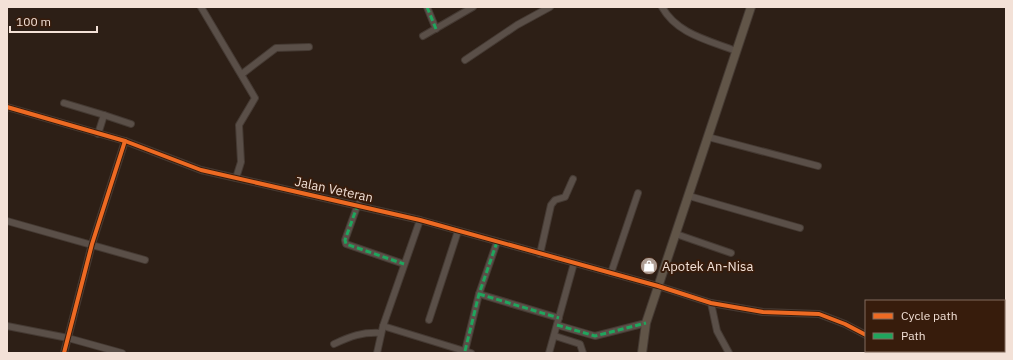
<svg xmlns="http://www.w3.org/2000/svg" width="1013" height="360" viewBox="0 0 1013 360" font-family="'IBM Plex Sans',sans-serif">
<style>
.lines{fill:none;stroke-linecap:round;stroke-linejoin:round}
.minor-casing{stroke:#453a33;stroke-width:8}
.major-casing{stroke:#453a33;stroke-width:10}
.minor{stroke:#5a4f48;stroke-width:6}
.major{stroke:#615548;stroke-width:8}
.quiet{stroke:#20a55d;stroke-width:3;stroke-dasharray:6 3;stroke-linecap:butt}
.cycleway-casing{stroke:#371c0c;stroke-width:6}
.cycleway{stroke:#ed6a23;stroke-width:4}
.labels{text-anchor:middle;stroke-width:4;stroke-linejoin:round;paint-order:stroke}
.street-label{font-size:13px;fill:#f3e1d7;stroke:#371c0c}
.poi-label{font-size:13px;fill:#f3e1d7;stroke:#371c0c;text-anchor:start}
</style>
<rect width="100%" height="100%" fill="#2d1f16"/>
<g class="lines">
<defs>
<g id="minor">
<polyline points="201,7 255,98 239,125 241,162 236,178"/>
<polyline points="427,7 436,29"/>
<path d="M662,7C677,34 708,40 736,51"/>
<polyline points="423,36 473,7"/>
<polyline points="465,60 517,25 550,7"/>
<polyline points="242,74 276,48 309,47"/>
<polyline points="64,103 104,115 98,134"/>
<polyline points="7,107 125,141 201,170 420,220 658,286 711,303 763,312 819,314 845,324 866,335"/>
<polyline points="104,115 131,124"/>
<polyline points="708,137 818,166"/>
<polyline points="689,196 800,228"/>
<polyline points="358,204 345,240 346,244 404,264"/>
<polyline points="7,221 145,260"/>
<polyline points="676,234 731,253"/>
<polyline points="540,254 551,205 555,200 565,197 573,179"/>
<polyline points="611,273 638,193"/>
<polyline points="479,294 559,318"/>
<polyline points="711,303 717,331 729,353"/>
<polyline points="429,320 458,231"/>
<polyline points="557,325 595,336 646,323"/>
<polyline points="7,326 68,338 122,353"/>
<polyline points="383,326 471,353"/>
<polyline points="555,336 580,344 583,353"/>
<path d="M334,344C351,336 362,332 381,333"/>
<polyline points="465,351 479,294 497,242"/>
<polyline points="907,351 914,353"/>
<polyline points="64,353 92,244 125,141"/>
<polyline points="377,353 383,326 420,220"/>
<polyline points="549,353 574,263"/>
</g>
<polyline id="major" points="642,353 646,323 751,7"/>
</defs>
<use href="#minor" class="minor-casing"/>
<use href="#major" class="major-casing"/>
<use href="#minor" class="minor"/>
<use href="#major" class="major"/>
<g class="quiet">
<polyline points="427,7 436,29"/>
<polyline points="358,204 345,240 346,244 404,264"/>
<polyline points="479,294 559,318"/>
<polyline points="557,325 595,336 646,323"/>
<polyline points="465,351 479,294 497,242"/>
</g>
<defs>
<g id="cycleway">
<polyline points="7,107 125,141 201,170 420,220 658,286 711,303 763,312 819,314 845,324 866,335"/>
<polyline points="64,353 92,244 125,141"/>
</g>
</defs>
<use href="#cycleway" class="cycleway-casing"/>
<use href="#cycleway" class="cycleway"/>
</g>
<defs>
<symbol id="shop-disc" viewBox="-11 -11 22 22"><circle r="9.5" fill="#ae9d93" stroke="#371c0c"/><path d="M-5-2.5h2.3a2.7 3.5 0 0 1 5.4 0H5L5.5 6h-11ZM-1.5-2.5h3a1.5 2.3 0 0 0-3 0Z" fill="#fff"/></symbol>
</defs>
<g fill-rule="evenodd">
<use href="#shop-disc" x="639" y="256" width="20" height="20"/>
</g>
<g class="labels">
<g class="street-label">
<text transform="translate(334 189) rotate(12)" y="5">Jalan Veteran</text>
</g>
<g class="poi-label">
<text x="662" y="271">Apotek An-Nisa</text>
</g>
</g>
<rect width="1013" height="360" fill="none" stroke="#f3e1d7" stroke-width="16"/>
<rect x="865" y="300" width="140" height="52" fill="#371c0c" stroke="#826b5d"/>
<rect x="873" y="313" width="20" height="6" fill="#ed6a23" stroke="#826b5d"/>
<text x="901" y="320" font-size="12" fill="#f3e1d7">Cycle path</text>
<rect x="873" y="333" width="20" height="6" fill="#20a55d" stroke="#826b5d"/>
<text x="901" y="340" font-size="12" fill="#f3e1d7">Path</text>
<path d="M10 26v6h87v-6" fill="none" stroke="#f3e1d7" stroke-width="2"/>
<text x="16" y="26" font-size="12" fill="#f3e1d7" stroke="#371c0c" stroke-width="3" paint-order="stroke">100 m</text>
</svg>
